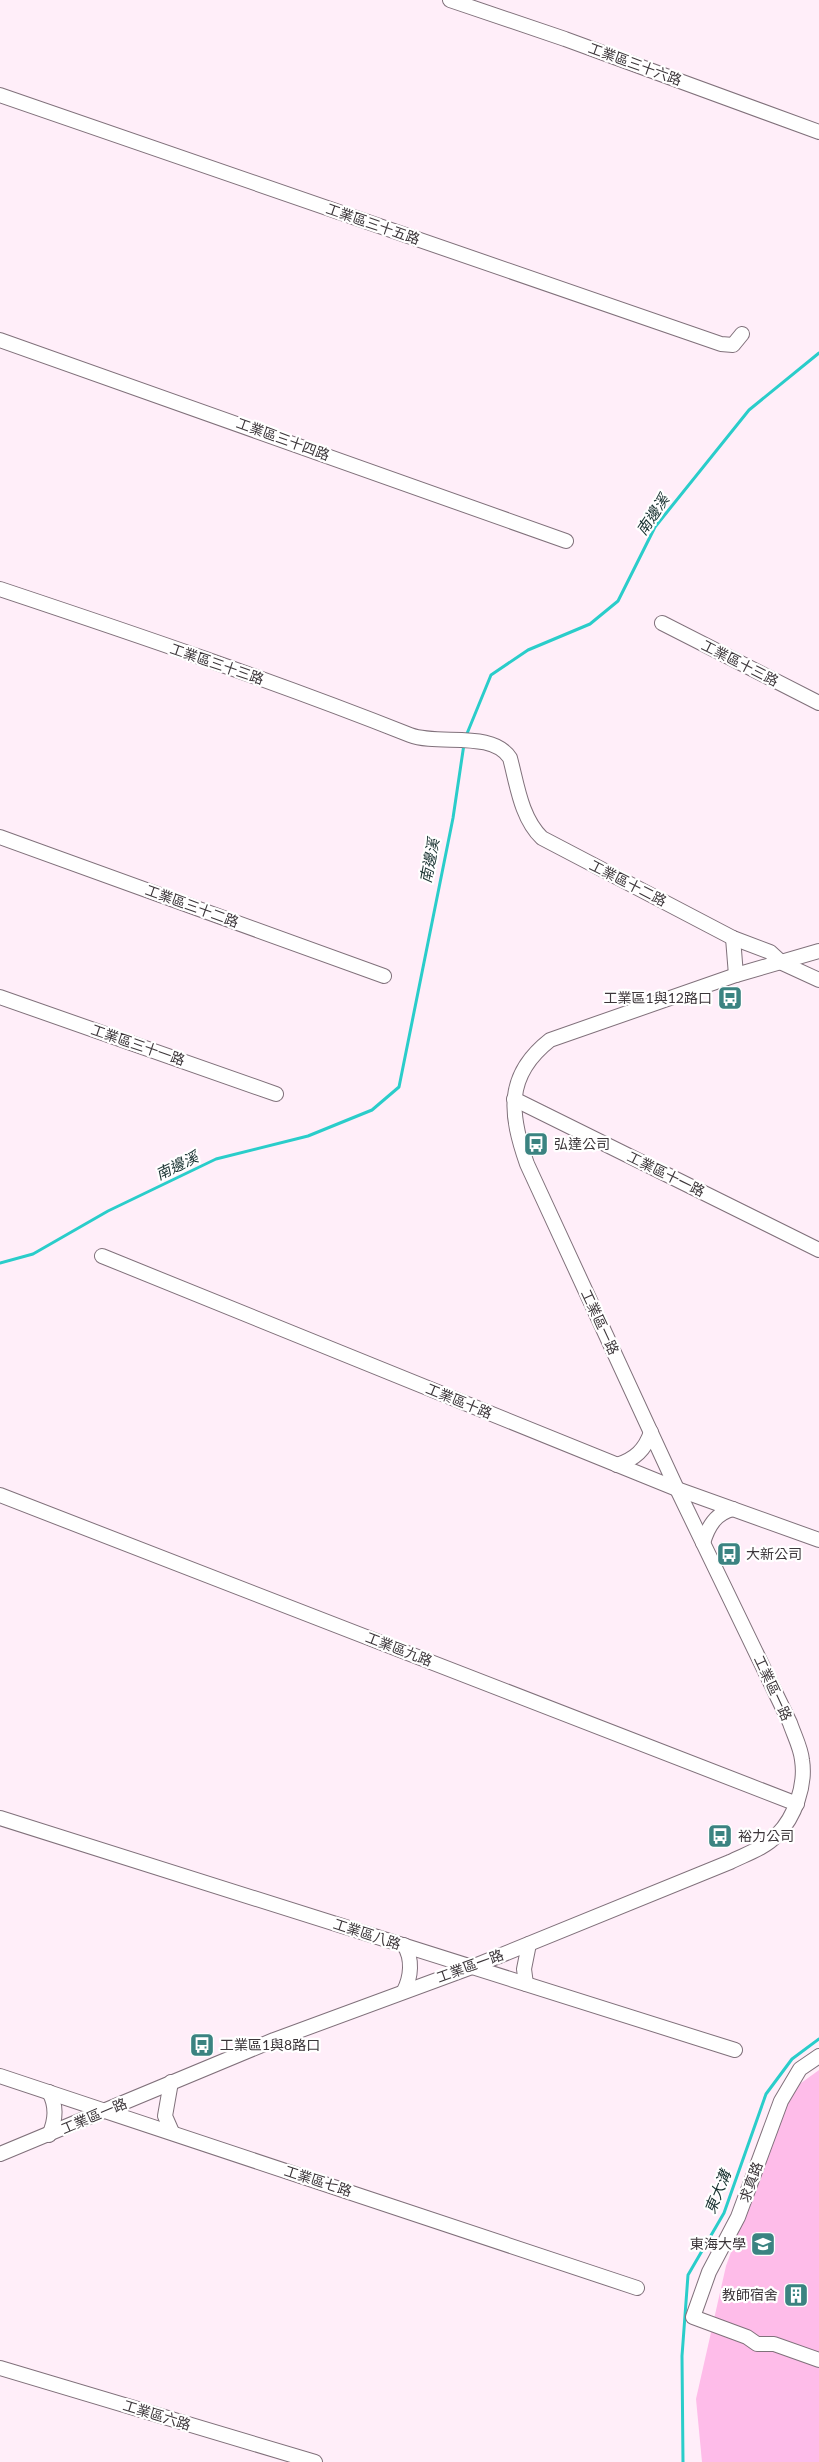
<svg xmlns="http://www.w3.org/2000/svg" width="819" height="2462" viewBox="0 0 819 2462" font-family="Lato,'Noto Sans TC',sans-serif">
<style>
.green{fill:#febce9}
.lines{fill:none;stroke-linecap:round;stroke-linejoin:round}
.stream{stroke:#2acdca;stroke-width:3}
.minor-casing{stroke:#80717b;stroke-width:16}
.minor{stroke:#fff;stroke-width:14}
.labels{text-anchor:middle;stroke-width:4.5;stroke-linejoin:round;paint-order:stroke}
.street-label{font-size:14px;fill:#3c363a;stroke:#fff}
.poi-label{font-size:14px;fill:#3c363a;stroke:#fff;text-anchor:start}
.water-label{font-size:15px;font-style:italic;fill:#162f2e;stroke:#fff}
</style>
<rect width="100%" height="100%" fill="#ffeef9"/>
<polygon class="green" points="819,2070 819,2462 702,2462 696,2399 726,2266 790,2091"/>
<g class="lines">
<g class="stream">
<polyline points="466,736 491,675 528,650 590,624 618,601 655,527 749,410 819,353"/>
<polyline points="0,1263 33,1254 108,1211 216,1159 308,1136 372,1110 399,1087 453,818 464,744"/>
<polyline points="683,2462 682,2356 688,2275 724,2213 766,2094 792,2059 819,2039"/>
</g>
<defs>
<g id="minor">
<polyline points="450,0 565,39 819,132"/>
<polyline points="0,95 721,344 733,345 742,334"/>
<polyline points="0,340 566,541"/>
<path d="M0,589C138,635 276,682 410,735C439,746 492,730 510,758C517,784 521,818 542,838L733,938L770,952L782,963L819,980"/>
<polyline points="662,623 819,703"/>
<polyline points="0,837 384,976"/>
<polyline points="733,938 736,975"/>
<polyline points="0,997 276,1094"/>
<polyline points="514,1099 819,1250"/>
<polyline points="102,1256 677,1489 819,1540"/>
<path d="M617,1465C635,1459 645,1450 651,1432"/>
<polyline points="0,1495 797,1804"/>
<path d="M703,1543C708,1526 716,1513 733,1509"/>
<polyline points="0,1818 735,2050"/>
<path d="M404,1945C413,1959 411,1977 404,1991"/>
<polyline points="526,1984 524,1969 529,1944"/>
<polyline points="819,2056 800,2069 781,2101 738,2217 709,2272 693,2317 747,2337 757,2344 774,2344 819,2360"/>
<polyline points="0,2076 637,2288"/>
<polyline points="171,2082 165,2116 172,2132"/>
<path d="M49,2092C57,2106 56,2120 49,2135"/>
<path d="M0,2154L274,2040L472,1967L730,1862C746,1854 765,1848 777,1835C795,1817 806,1785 802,1760C801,1748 794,1735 790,1723L677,1489L527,1164C510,1115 504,1076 550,1040L736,975L819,951"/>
<polyline points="0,2368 315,2462"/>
</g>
</defs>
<use href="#minor" class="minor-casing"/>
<use href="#minor" class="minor"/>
</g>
<defs>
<symbol id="bus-square" viewBox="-11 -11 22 22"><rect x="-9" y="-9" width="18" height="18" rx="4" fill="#3b8381" stroke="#fff"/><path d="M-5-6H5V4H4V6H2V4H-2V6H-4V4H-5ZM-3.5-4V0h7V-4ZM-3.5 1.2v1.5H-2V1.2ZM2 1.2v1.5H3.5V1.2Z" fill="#fff"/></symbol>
<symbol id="university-square" viewBox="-11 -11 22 22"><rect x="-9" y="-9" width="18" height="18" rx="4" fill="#3b8381" stroke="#fff"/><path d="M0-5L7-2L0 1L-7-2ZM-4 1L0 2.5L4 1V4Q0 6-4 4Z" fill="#fff"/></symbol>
<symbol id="building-square" viewBox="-11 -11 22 22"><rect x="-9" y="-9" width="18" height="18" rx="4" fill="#3b8381" stroke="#fff"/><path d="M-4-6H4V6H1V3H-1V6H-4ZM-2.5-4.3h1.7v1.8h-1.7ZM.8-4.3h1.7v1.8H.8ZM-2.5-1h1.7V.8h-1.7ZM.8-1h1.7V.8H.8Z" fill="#fff"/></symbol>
</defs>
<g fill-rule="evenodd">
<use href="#bus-square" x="716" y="984" width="28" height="28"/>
<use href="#bus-square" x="522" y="1130" width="28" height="28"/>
<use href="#bus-square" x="715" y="1540" width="28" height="28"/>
<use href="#bus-square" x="706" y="1822" width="28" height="28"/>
<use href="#bus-square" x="188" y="2031" width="28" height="28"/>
<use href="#university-square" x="749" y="2230" width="28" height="28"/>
<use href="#building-square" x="782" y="2281" width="28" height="28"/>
</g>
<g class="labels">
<g class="street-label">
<text transform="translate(635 64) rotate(20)" y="5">工業區三十六路</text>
<text transform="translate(373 224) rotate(19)" y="5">工業區三十五路</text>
<text transform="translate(283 439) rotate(20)" y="5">工業區三十四路</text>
<text transform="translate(740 663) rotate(27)" y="5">工業區十三路</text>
<text transform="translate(217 664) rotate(19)" y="5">工業區三十三路</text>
<text transform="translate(628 883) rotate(27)" y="5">工業區十二路</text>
<text transform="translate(192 906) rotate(20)" y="5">工業區三十二路</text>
<text transform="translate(138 1045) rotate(19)" y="5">工業區三十一路</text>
<text transform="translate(666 1174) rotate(26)" y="5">工業區十一路</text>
<text transform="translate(600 1322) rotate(65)" y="5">工業區一路</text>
<text transform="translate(459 1401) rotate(22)" y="5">工業區十路</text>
<text transform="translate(399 1649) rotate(21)" y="5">工業區九路</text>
<text transform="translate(773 1688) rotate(65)" y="5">工業區一路</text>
<text transform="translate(367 1934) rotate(18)" y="5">工業區八路</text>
<text transform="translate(470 1966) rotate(-20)" y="5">工業區一路</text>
<text transform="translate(94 2116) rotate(-23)" y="5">工業區一路</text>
<text transform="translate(318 2181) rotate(18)" y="5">工業區七路</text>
<text transform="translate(751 2182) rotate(-70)" y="5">求真路</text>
<text transform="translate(157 2415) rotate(17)" y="5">工業區六路</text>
</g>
<g class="poi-label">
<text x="712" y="1003" text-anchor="end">工業區1與12路口</text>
<text x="554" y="1149">弘達公司</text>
<text x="746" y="1559">大新公司</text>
<text x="738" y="1841">裕力公司</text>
<text x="220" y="2050">工業區1與8路口</text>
<text x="746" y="2249" text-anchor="end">東海大學</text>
<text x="778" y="2300" text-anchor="end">教師宿舍</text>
</g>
<g class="water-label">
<text transform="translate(653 515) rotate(-56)" y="5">南邊溪</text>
<text transform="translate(430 861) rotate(-79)" y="5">南邊溪</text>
<text transform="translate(177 1166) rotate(-26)" y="5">南邊溪</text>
<text transform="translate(718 2192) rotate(-68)" y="5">東大溝</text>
</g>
</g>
</svg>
